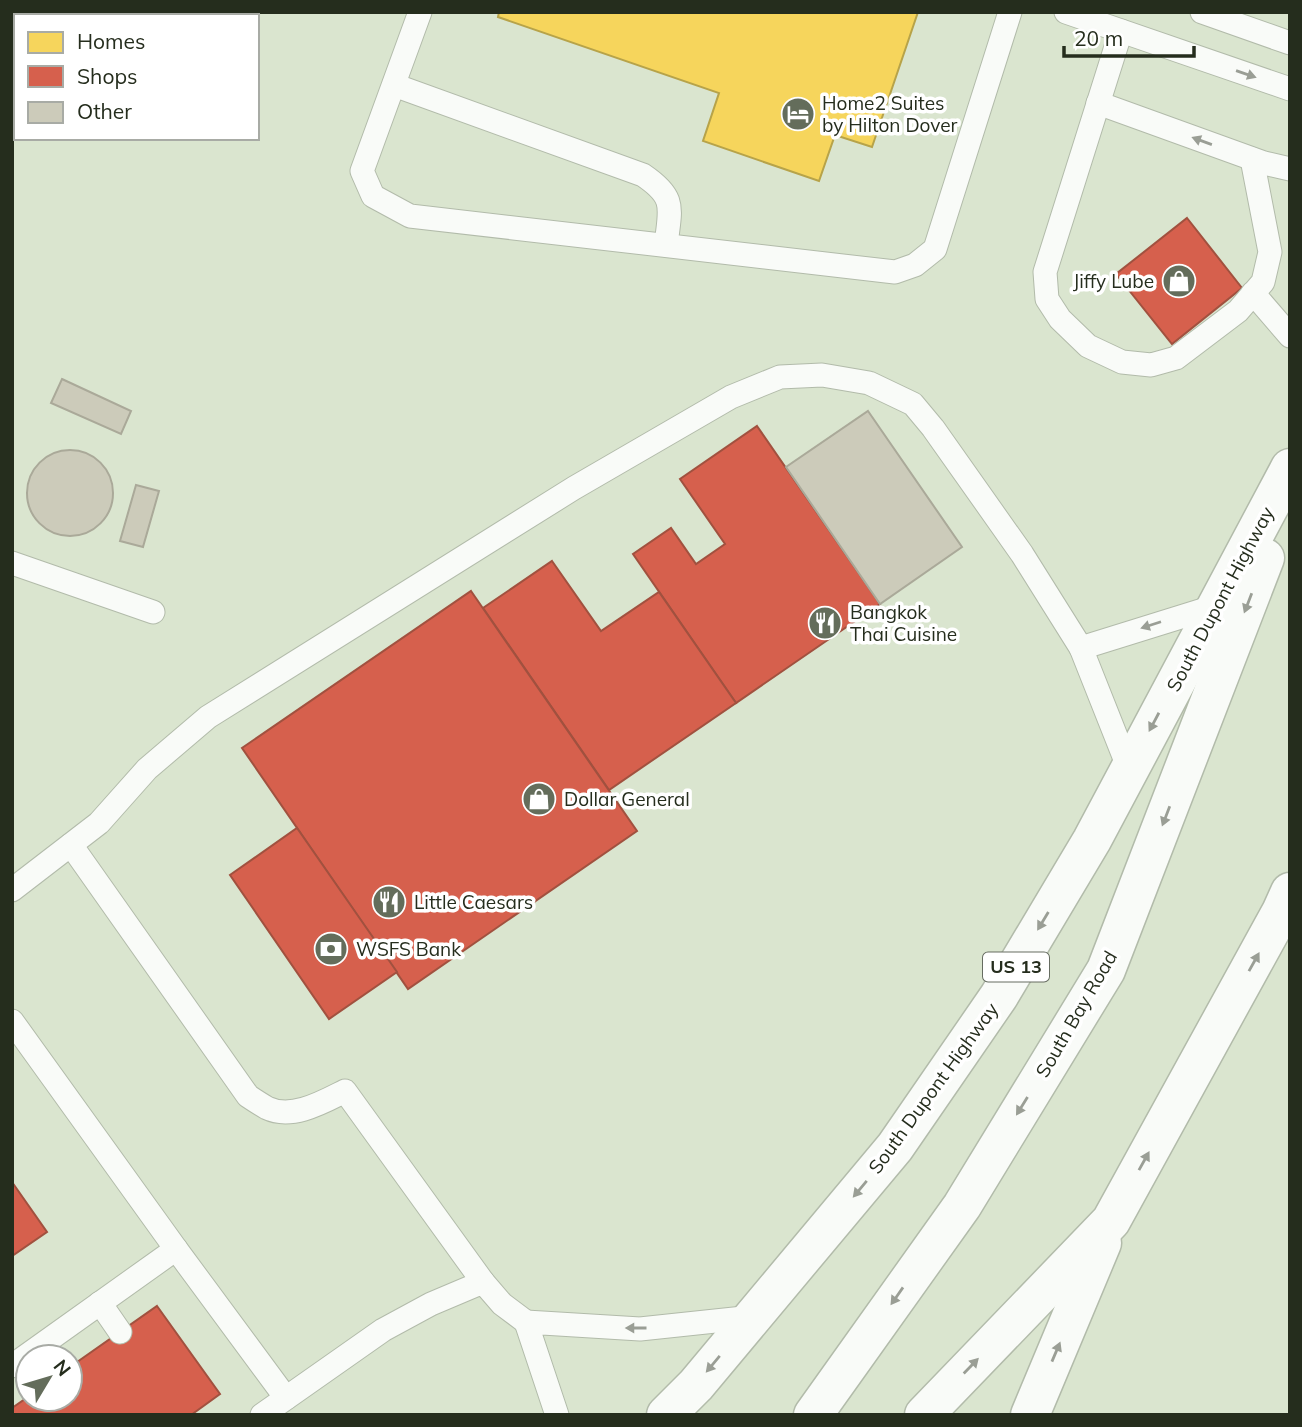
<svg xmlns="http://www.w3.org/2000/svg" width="1302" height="1427" viewBox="0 0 1302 1427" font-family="Mulish,sans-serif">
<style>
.homes{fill:#f6d55c;stroke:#b7a349;stroke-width:2}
.shops{fill:#d6604d;stroke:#a1513f;stroke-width:2}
.building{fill:#cccbba;stroke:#aaa999;stroke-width:2}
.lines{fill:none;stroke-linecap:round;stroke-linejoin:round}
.service-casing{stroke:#b2bbaa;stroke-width:25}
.trunk-casing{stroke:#b2bbaa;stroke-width:41}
.service{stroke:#f9fbf8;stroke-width:23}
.trunk{stroke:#f9fbf8;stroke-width:38}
.oneway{fill:#9a9e95}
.labels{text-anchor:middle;stroke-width:7;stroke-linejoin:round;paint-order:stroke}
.shield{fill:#fff;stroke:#666c61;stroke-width:2}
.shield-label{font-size:18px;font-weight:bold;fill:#252d1d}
.poi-label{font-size:19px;fill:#252d1d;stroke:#fff;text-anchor:start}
.street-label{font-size:19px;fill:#252d1d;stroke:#fff}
</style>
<rect width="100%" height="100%" fill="#dae5cf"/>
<polygon class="homes" points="499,12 918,12 872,147 835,135 819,181 703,141 719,93 498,17"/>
<g class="shops">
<polygon points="1187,218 1242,288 1172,344 1116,274"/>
<polygon points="757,426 880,604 736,703 633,554 671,528 696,564 725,544 680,479"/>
<polygon points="552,561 601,631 659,592 736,703 609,790 483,608"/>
<polygon points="471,591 637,831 408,989 242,748"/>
<polygon points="297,828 397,972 329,1019 230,875"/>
<polygon points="12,1182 47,1232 12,1256"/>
<polygon points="157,1306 220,1394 191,1415 12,1415 12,1408 28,1397 28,1399 70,1399 70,1367"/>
</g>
<g class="building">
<polygon points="62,379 131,411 121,434 51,403"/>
<polygon points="868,411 962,547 880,604 786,467"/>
<circle cx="70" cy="493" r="43"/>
<polygon points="136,485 159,491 143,547 120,541"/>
</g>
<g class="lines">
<defs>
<g id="service">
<polyline points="420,12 362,171 373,196 410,216 895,272 915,265 935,249 1010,12"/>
<polyline points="1066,12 1290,89"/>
<polyline points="1202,12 1290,43"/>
<polyline points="1121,31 1045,272 1047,299 1060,319 1088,346 1122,362 1151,365 1176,358 1238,311 1263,282 1270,252 1252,159"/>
<path d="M394,85L643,175C677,198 670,208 666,245"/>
<polyline points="1098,103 1264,163 1290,169"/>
<polyline points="1253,293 1290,336"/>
<polyline points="12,563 153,612"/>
<polyline points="1081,648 1216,606"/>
<path d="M71,845L248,1096C254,1100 260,1104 267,1108C292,1120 323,1102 345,1091L483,1282"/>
<polyline points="12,890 99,823 147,769 208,717 574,488 731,397 780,377 822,375 869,383 913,404 933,428 1022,554 1081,648 1129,769"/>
<polyline points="12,1021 176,1249 12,1366"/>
<polyline points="176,1249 286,1398"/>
<polyline points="100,1303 120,1332"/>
<polyline points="262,1415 383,1330 431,1304 483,1282 502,1304 526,1322"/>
<polyline points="557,1415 526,1322 640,1329 753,1317"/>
</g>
<g id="trunk">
<polyline points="666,1415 696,1385 895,1147 999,996 1092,840 1290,468"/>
<polyline points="813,1415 962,1206 1106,970 1265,558"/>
<polyline points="924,1415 1111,1221 1281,912 1290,892"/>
<polyline points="1030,1415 1102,1243"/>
</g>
</defs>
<use href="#service" class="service-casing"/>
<use href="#trunk" class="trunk-casing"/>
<use href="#service" class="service"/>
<use href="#trunk" class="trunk"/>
</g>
<defs><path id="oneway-solid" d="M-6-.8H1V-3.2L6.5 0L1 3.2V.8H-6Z" transform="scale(1.75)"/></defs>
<g class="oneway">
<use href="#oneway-solid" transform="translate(1246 74) rotate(19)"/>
<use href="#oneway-solid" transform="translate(1202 141) rotate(-160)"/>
<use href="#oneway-solid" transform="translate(1248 603) rotate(111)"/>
<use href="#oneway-solid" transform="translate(1151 625) rotate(162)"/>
<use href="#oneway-solid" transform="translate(1154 722) rotate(118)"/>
<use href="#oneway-solid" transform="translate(1166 816) rotate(111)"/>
<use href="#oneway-solid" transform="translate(1043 921) rotate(121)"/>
<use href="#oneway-solid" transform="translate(1254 962) rotate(-61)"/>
<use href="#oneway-solid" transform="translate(1022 1106) rotate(122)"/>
<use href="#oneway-solid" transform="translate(1144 1161) rotate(-61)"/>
<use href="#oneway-solid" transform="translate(860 1189) rotate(130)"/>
<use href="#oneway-solid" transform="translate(897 1296) rotate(125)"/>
<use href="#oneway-solid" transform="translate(636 1328) rotate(180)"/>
<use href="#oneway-solid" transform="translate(1056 1352) rotate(-67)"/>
<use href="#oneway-solid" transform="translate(713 1364) rotate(130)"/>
<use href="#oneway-solid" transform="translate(971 1366) rotate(-46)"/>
</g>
<defs>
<symbol id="hotel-disc" viewBox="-11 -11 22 22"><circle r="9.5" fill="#646d5b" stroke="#fff"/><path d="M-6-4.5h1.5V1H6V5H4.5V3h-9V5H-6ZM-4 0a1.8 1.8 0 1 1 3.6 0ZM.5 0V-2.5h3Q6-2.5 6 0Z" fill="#fff"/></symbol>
<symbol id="shop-disc" viewBox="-11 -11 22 22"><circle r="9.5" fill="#646d5b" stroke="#fff"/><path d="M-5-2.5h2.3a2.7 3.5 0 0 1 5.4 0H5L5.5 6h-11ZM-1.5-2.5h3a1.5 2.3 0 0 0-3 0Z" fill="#fff"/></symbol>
<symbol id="restaurant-disc" viewBox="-11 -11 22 22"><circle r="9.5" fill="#646d5b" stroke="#fff"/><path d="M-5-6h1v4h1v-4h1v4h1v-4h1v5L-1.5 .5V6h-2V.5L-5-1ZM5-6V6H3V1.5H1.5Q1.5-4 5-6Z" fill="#fff"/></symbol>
<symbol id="bank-disc" viewBox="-11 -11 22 22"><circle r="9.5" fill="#646d5b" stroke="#fff"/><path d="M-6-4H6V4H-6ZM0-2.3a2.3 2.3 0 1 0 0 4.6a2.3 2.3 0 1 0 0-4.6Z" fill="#fff"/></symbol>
</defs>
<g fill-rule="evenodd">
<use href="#hotel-disc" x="779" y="95" width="38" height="38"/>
<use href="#shop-disc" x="1160" y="262" width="38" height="38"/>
<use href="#restaurant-disc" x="806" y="604" width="38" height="38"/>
<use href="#shop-disc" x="520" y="780" width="38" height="38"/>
<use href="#restaurant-disc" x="370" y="883" width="38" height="38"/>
<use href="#bank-disc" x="312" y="930" width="38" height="38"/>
</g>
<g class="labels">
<rect class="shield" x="983" y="952.5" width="66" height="29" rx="5"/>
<g class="shield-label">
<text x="1016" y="973">US 13</text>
</g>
<g class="poi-label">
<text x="822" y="110">Home2 Suites<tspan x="822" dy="22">by Hilton Dover</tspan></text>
<text x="1154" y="288" text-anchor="end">Jiffy Lube</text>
<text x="850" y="619">Bangkok<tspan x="850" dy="22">Thai Cuisine</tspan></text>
<text x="564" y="806">Dollar General</text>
<text x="414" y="909">Little Caesars</text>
<text x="356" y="956">WSFS Bank</text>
</g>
<g class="street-label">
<text transform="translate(1220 599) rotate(-62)" y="7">South Dupont Highway</text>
<text transform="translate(1076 1014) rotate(-60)" y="7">South Bay Road</text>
<text transform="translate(933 1088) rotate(-54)" y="7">South Dupont Highway</text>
</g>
</g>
<rect width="1302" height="1427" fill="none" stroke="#252d1d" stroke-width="28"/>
<rect x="14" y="14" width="245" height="126" fill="#ffffff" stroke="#a8aba5" stroke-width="2"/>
<rect x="28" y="32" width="35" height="21" fill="#f6d55c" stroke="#a8aba5" stroke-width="2"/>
<text x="77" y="49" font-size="21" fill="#252d1d">Homes</text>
<rect x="28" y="66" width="35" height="21" fill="#d6604d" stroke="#a8aba5" stroke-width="2"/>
<text x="77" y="84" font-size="21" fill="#252d1d">Shops</text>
<rect x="28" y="102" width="35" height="21" fill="#cccbba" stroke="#a8aba5" stroke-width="2"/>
<text x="77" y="119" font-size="21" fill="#252d1d">Other</text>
<g transform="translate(49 1378) rotate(52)"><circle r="33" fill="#ffffff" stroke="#a8aba5" stroke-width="2"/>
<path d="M0-5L12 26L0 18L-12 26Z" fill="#646d5b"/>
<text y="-10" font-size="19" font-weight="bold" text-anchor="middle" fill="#252d1d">N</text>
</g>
<path d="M1064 46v10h130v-10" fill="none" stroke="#252d1d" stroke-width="3.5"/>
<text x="1074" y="46" font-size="21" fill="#252d1d" stroke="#ffffff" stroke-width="5" paint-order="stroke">20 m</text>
</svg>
